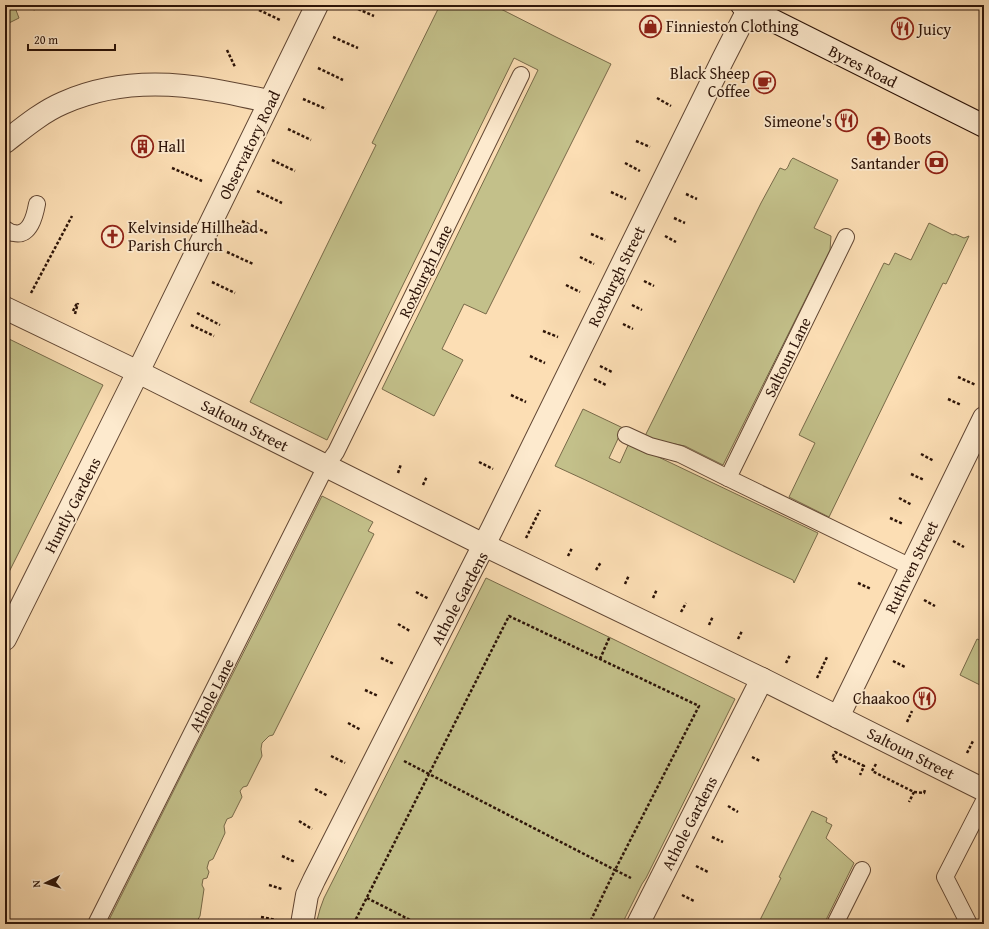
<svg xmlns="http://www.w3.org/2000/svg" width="989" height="929" viewBox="0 0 989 929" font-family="'Gentium Book Plus',serif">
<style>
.green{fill:#c3c08a;stroke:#786a49}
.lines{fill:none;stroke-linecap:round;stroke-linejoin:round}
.lane-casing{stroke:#614633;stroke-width:18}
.street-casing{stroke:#614633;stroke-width:24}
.secondary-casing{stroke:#2d1408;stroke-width:24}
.path{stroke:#2d1408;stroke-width:2.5;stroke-dasharray:3 2;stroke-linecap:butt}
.lane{stroke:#fdeace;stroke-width:16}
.street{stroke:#fdeace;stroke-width:22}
.secondary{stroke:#fdeace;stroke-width:22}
.labels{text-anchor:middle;stroke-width:3.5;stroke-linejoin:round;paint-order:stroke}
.poi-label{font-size:16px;fill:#2d1408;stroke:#fdeace;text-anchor:start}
.street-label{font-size:16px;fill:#2d1408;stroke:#fdeace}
</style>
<rect width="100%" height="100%" fill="#fcdeb4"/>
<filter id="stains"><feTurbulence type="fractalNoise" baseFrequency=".005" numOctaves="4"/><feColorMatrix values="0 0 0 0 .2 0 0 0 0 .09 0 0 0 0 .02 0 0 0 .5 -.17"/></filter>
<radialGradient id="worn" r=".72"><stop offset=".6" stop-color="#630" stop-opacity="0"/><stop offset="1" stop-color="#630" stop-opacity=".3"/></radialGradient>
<g class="green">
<polygon points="5,5 14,5 19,18 5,25"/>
<polygon points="440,5 493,5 556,37 611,64 486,314 464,304 442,349 463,360 434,416 382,389 538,70 514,58 327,440 250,402 376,145 372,143"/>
<path d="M793,158L838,180L814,228L831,236L830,250L723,465L685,446L644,438L761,203L780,168L785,170C789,168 789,161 793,158Z"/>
<polygon points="929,223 953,235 955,234 964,238 969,236 946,284 943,283 829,517 789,497 815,443 799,435 884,263 889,265 895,253 911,260"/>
<polygon points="5,337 103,385 5,580"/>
<path d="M583,409L623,428L609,458L620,463L629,443L818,533L794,583L793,580C713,544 635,502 555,466Z"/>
<polygon points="322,496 373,522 368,531 374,534 273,735 269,736 262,743 261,749 262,756 247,786 243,787 240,791 242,797 232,817 227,819 224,826 225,833 213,859 209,861 207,868 209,872 207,878 203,879 202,885 204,889 200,916 197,921 196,924 107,924 183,772 266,608"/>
<polygon points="486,578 613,639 735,699 646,878 642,884 622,924 316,924 320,909 324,898"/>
<polygon points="977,639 984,642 984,676 980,685 960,675"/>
<polygon points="812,811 827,818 826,822 832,825 826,838 854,863 824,924 758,924 781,878 779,877"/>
</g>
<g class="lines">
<defs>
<g id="lane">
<path d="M5,229C8,231 11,233 14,233C30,237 35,215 37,204"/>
<polyline points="846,237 728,478 911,567"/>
<polyline points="626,435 650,446 680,454 728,478"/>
<polyline points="96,924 326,466 336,452 521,75"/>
<polyline points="835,924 862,870"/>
<polyline points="969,924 945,877 984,801"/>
</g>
<g id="street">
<path d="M5,142C23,128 42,112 63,103C110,82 163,81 213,90C232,93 251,98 270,101"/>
<polyline points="5,308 138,372 484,545 762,679 984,790"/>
<polyline points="5,639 138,372 317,5"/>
<polyline points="838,717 984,418"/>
<polyline points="302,924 307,895 314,880 492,529 722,61 749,8"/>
<polyline points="638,924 762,679"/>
</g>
<polyline id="secondary" points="742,5 984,126"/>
</defs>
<use href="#lane" class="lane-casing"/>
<use href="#street" class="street-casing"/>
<use href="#secondary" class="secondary-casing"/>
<g class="path">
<polyline points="33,5 35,10"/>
<polyline points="349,5 374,16"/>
<polyline points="259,10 280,20"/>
<polyline points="333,37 358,48"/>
<polyline points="227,50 235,67"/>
<polyline points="318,68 343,80"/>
<polyline points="657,98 671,106"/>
<polyline points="303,99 326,109"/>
<polyline points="288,129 311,140"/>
<polyline points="636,141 650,147"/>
<polyline points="272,160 295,171"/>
<polyline points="625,163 640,171"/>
<polyline points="172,168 202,181"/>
<polyline points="257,191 282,203"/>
<polyline points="611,192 626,199"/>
<polyline points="686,194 697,199"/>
<polyline points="674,218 685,223"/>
<polyline points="242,221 267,233"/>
<polyline points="591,234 605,240"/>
<polyline points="665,236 676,242"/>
<polyline points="155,243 168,249"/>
<polyline points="227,252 253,264"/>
<polyline points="580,257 594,264"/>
<polyline points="644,281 654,286"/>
<polyline points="212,282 235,293"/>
<polyline points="566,285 580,292"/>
<polyline points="31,293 72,216"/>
<polyline points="632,305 642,310"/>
<polyline points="73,311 76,305 78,303"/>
<polyline points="197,313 220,325"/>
<polyline points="75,314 78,303"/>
<polyline points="623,324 633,329"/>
<polyline points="191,325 214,336"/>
<polyline points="543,331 558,337"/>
<polyline points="530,356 545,363"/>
<polyline points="600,366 612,372"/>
<polyline points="958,377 976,385"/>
<polyline points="594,379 606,385"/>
<polyline points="511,395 526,402"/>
<polyline points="948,399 961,405"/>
<polyline points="921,454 934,461"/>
<polyline points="479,462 493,469"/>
<polyline points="398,473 401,464"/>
<polyline points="911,474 924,480"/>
<polyline points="423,485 427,476"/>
<polyline points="899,498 912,505"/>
<polyline points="890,518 903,524"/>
<polyline points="526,538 540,510"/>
<polyline points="953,541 964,547"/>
<polyline points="568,556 572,548"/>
<polyline points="596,570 601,562"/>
<polyline points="858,583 871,589"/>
<polyline points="625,584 629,575"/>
<polyline points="416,592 429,599"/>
<polyline points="653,598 657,589"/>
<polyline points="924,600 935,606"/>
<polyline points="681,612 686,603"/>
<polyline points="398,624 410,631"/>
<polyline points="709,625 713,616"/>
<polyline points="738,639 742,631"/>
<polyline points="381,658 394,664"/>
<polyline points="600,659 610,636"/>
<polyline points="893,661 905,667"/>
<polyline points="786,663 790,655"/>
<polyline points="817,678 827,657"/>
<polyline points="365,690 378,696"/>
<polyline points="907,722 912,711"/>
<polyline points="348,723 361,730"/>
<polyline points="967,753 973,741"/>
<polyline points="331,756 345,763"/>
<polyline points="752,757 760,761"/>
<polyline points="404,761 429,774 509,616 699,706 615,870 631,878"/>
<polyline points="836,763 837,760 832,758 835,752 864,766 860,775"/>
<polyline points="876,764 872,771 914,792 909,802"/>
<polyline points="315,789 328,796"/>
<polyline points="914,792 924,793 925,790"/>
<polyline points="728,806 738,812"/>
<polyline points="299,821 312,829"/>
<polyline points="712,837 723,842"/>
<polyline points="282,856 295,862"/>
<polyline points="696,866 708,872"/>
<polyline points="269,885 282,889"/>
<polyline points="682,895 694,901"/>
<polyline points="367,898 418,924"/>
<polyline points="261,917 276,920"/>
<polyline points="354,924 356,919 429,774 615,870 589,924"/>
</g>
<use href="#lane" class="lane"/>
<use href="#street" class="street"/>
<use href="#secondary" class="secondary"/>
</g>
<defs>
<symbol id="shop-ring" viewBox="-11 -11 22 22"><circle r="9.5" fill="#fdeace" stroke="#8f2418" stroke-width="1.5"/><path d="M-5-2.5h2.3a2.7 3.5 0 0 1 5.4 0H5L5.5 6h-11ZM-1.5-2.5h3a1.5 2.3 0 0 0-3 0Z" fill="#8f2418"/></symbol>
<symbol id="restaurant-ring" viewBox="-11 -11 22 22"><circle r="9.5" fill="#fdeace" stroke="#8f2418" stroke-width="1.5"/><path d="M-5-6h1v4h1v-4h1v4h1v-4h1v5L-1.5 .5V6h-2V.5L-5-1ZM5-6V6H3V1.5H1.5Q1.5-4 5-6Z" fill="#8f2418"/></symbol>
<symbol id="cafe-ring" viewBox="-11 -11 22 22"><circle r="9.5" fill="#fdeace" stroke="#8f2418" stroke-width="1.5"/><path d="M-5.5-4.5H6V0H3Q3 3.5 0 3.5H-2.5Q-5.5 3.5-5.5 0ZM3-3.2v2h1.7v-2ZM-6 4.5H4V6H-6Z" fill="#8f2418"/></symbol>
<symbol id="pharmacy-ring" viewBox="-11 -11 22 22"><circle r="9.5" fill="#fdeace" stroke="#8f2418" stroke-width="1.5"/><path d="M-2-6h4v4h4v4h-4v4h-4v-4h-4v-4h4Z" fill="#8f2418"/></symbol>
<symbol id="building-ring" viewBox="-11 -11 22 22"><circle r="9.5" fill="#fdeace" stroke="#8f2418" stroke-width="1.5"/><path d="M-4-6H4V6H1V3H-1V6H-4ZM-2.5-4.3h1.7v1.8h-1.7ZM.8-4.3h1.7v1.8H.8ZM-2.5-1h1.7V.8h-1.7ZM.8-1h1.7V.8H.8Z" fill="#8f2418"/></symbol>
<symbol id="bank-ring" viewBox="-11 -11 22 22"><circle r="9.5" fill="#fdeace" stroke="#8f2418" stroke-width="1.5"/><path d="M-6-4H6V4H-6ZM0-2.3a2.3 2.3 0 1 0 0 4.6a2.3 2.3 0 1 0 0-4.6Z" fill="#8f2418"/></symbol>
<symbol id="church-ring" viewBox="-11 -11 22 22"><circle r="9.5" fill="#fdeace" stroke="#8f2418" stroke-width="1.5"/><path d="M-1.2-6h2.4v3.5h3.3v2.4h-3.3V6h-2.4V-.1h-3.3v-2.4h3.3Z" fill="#8f2418"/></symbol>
</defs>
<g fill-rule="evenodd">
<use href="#shop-ring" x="638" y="14" width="25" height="25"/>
<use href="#restaurant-ring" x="890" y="16" width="25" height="25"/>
<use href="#cafe-ring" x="752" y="70" width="25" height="25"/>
<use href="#restaurant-ring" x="834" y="108" width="25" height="25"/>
<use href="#pharmacy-ring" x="866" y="126" width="25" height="25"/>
<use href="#building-ring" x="130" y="134" width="25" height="25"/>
<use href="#bank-ring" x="924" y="150" width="25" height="25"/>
<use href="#church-ring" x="100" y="224" width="25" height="25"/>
<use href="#restaurant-ring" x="912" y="686" width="25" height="25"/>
</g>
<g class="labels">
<g class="poi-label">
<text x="666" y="32">Finnieston Clothing</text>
<text x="918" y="35">Juicy</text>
<text x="750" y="79" text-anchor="end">Black Sheep<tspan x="750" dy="18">Coffee</tspan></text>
<text x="832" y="127" text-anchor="end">Simeone's</text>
<text x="894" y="144">Boots</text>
<text x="158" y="152">Hall</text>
<text x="920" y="169" text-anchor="end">Santander</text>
<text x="128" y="233">Kelvinside Hillhead<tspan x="128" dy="18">Parish Church</tspan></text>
<text x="910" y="704" text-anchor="end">Chaakoo</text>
</g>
<g class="street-label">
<text transform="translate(863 66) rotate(27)" y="6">Byres Road</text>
<text transform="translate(249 145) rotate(-64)" y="6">Observatory Road</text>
<text transform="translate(425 271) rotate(-64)" y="6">Roxburgh Lane</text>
<text transform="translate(616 276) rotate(-64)" y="6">Roxburgh Street</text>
<text transform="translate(787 357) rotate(-64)" y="6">Saltoun Lane</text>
<text transform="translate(245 425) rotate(27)" y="6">Saltoun Street</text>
<text transform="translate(72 505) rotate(-63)" y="6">Huntly Gardens</text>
<text transform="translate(911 567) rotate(-64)" y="6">Ruthven Street</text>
<text transform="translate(459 598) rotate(-62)" y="6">Athole Gardens</text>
<text transform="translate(211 695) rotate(-63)" y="6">Athole Lane</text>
<text transform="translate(911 753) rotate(27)" y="6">Saltoun Street</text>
<text transform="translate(689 823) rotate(-63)" y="6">Athole Gardens</text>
</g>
</g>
<rect width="989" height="929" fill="none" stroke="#fcdeb4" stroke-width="20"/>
<rect x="6" y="6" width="977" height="917" fill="none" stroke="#2d1408" stroke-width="2"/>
<rect x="10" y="10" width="969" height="909" fill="none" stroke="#2d1408"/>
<g transform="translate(46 883) rotate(265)" stroke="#fdeace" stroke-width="3" paint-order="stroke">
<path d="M0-3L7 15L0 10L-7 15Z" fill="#2d1408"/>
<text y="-6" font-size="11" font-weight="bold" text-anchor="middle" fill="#2d1408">N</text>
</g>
<path d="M28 44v6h87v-6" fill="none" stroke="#2d1408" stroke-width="2"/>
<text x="34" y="44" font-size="12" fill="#2d1408" stroke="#fdeace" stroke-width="3" paint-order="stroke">20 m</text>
<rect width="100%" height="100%" filter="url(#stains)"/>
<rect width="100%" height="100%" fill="url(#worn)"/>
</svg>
